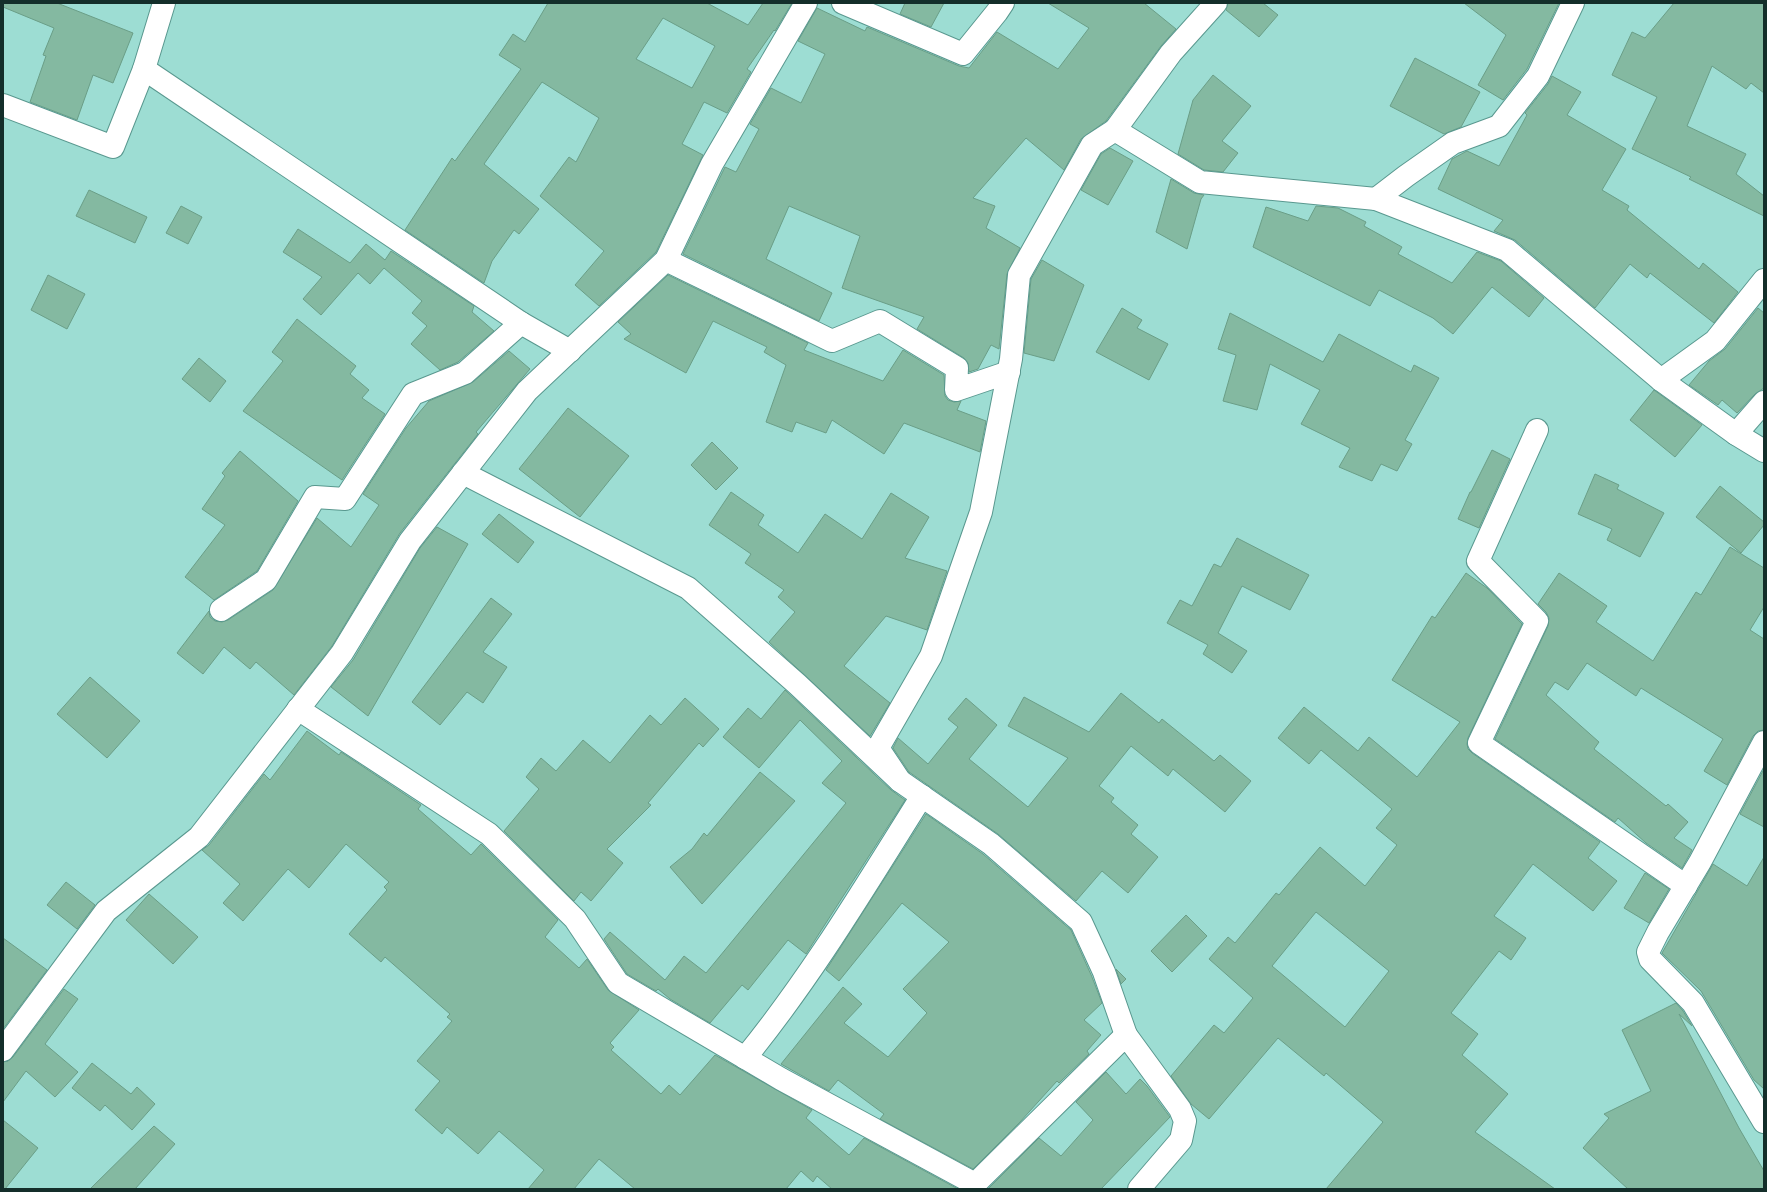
<svg xmlns="http://www.w3.org/2000/svg" width="1767" height="1192" viewBox="0 0 1767 1192" font-family="Signika,sans-serif">
<style>
.building{fill:#84b9a1;stroke:#6a9e87;fill-rule:evenodd}
.lines{fill:none;stroke-linecap:round;stroke-linejoin:round}
.minor-casing{stroke:#59988f;stroke-width:24}
.minor{stroke:#fff;stroke-width:22}
</style>
<rect width="100%" height="100%" fill="#9dddd3"/>
<g class="building">
<polygon points="3,3 57,3 133,33 113,83 93,75 77,120 30,102 46,56 43,55 54,28 3,7"/>
<path d="M548,3H707L748,25L763,3H792L775,31L774,30L747,69L751,72L727,113L704,102L682,144L703,155L656,252L599,306L575,285L604,251L540,196L569,157L576,162L599,118L542,82L484,164L539,209L519,234L514,230L492,261L484,283L405,230L452,158L455,161L521,69L499,55L513,34L525,42ZM663,18L715,46L692,88L636,59Z"/>
<polygon points="905,3 944,3 931,27 900,14"/>
<polygon points="1048,3 1144,3 1176,29 1161,46 1106,121 1081,139 1064,170 1026,138 973,198 995,206 986,228 1020,248 1007,274 999,349 991,345 978,369 969,372 968,363 964,358 917,329 924,317 842,288 860,236 789,206 766,259 832,293 819,321 683,254 725,167 736,172 759,129 750,124 771,88 801,103 825,54 798,41 817,8 865,31 867,27 959,66 969,68 997,32 1058,69 1089,28"/>
<polygon points="1228,3 1263,3 1278,15 1259,37 1226,10"/>
<polygon points="1464,3 1559,3 1527,69 1503,100 1478,85 1506,35"/>
<polygon points="1674,3 1764,3 1764,93 1751,83 1746,89 1712,66 1687,126 1746,154 1736,174 1764,196 1764,216 1689,179 1691,177 1632,149 1657,97 1612,75 1632,32 1645,38"/>
<polygon points="1415,58 1480,92 1461,127 1444,134 1390,106"/>
<polygon points="1213,75 1251,106 1222,141 1238,153 1223,172 1204,170 1178,154 1193,100"/>
<polygon points="1552,76 1581,92 1567,115 1626,149 1602,190 1629,206 1627,210 1699,269 1703,263 1738,292 1714,323 1650,273 1647,278 1630,264 1595,308 1515,240 1494,231 1503,220 1438,189 1452,159 1467,151 1499,166 1527,115 1525,113 1548,84"/>
<polygon points="1110,148 1133,161 1108,205 1081,190 1101,154"/>
<polygon points="1171,179 1194,193 1204,195 1201,199 1187,249 1156,232"/>
<polygon points="89,190 147,217 135,243 76,216"/>
<polygon points="181,206 202,217 188,244 166,233"/>
<polygon points="1316,206 1338,208 1366,222 1364,226 1402,247 1398,254 1452,283 1477,252 1501,261 1544,298 1529,317 1492,287 1453,334 1433,318 1379,290 1370,306 1253,247 1266,207 1308,221"/>
<polygon points="298,229 350,263 366,244 385,260 391,251 474,306 472,312 494,331 458,362 440,370 411,344 427,326 412,313 422,301 384,268 370,284 358,273 321,315 303,299 322,277 283,252"/>
<polygon points="1042,260 1084,285 1054,361 1024,353 1031,279"/>
<polygon points="48,275 85,294 67,329 31,310"/>
<polygon points="668,275 808,343 804,350 883,381 903,350 944,375 945,396 948,400 954,402 961,401 957,410 986,421 980,452 904,423 884,454 832,420 826,433 796,422 792,432 766,422 786,365 764,352 767,347 713,321 686,373 624,339 631,334 618,322"/>
<polygon points="1122,308 1142,320 1137,328 1168,344 1149,380 1096,352"/>
<polygon points="1758,308 1764,313 1764,388 1755,394 1737,413 1722,400 1718,405 1689,385 1709,361 1725,349"/>
<polygon points="1230,313 1323,362 1339,334 1411,372 1414,365 1439,378 1405,440 1412,444 1397,471 1381,464 1372,481 1339,467 1350,448 1301,424 1320,390 1270,364 1257,410 1223,401 1236,355 1218,349"/>
<polygon points="297,319 356,366 350,374 369,390 362,398 385,414 342,480 243,411 283,361 272,352"/>
<polygon points="509,351 530,369 476,432 478,434 400,533 332,646 294,695 256,662 250,669 224,647 203,674 177,653 209,611 210,617 215,621 222,622 228,620 273,590 317,518 351,547 379,505 363,494 406,428 429,401 473,382"/>
<polygon points="199,358 226,381 210,402 182,379"/>
<polygon points="1654,390 1702,425 1675,457 1630,420"/>
<polygon points="568,408 629,456 580,517 519,469"/>
<polygon points="712,442 738,468 716,490 691,465"/>
<polygon points="1492,450 1510,459 1479,528 1458,519 1470,492 1471,492"/>
<polygon points="240,451 298,501 257,571 214,600 185,577 225,525 202,509 225,476 222,473"/>
<polygon points="1595,474 1619,485 1617,489 1664,513 1640,557 1607,540 1612,529 1578,514"/>
<polygon points="1720,486 1764,522 1764,525 1741,553 1696,517"/>
<polygon points="731,492 764,515 758,525 798,553 825,514 862,539 891,493 929,517 905,558 947,571 927,630 886,616 844,666 890,703 870,736 769,642 795,612 778,597 784,590 745,563 751,554 709,525"/>
<polygon points="499,514 534,542 518,563 482,534"/>
<polygon points="437,527 468,544 368,716 331,687 353,660 420,548"/>
<polygon points="1237,538 1309,575 1290,610 1242,586 1218,633 1247,651 1232,673 1203,654 1208,645 1167,623 1180,600 1192,606 1214,564 1221,567"/>
<polygon points="1730,547 1764,568 1764,607 1750,630 1764,639 1764,730 1758,731 1753,736 1727,785 1704,771 1723,739 1641,688 1636,696 1587,663 1568,690 1555,682 1546,695 1599,742 1594,749 1666,806 1668,804 1688,822 1674,838 1692,850 1682,868 1646,843 1618,818 1615,822 1495,739 1548,626 1549,618 1546,612 1538,604 1559,573 1607,606 1596,622 1653,661 1696,592 1701,595"/>
<path d="M1466,573L1487,588L1522,624L1468,738L1467,744L1468,749L1472,753L1600,842L1588,858L1617,881L1593,911L1533,864L1494,916L1526,938L1511,960L1499,951L1451,1013L1478,1034L1462,1055L1508,1094L1475,1132L1555,1189H1326L1383,1122L1326,1073L1324,1076L1278,1038L1209,1119L1191,1104L1171,1076L1214,1025L1224,1033L1253,998L1209,959L1228,937L1235,943L1276,893L1279,895L1320,847L1365,886L1397,845L1376,828L1392,809L1321,750L1309,764L1278,738L1304,707L1358,751L1369,737L1417,777L1460,722L1392,680L1432,616L1435,618ZM1316,912L1389,971L1345,1027L1272,966Z"/>
<polygon points="491,598 512,614 483,652 507,667 483,703 467,692 440,725 412,702"/>
<polygon points="90,677 140,721 107,758 57,714"/>
<polygon points="785,690 891,790 905,800 806,954 788,940 748,990 742,985 710,1023 670,999 658,989 656,991 627,974 604,939 610,932 665,980 684,956 706,973 846,803 822,783 842,761 800,720 759,768 723,737 748,708 761,719"/>
<polygon points="1121,693 1159,723 1162,719 1214,761 1220,755 1251,781 1225,812 1173,769 1168,776 1131,746 1099,786 1114,798 1111,802 1138,825 1131,834 1158,857 1128,893 1102,871 1076,901 998,834 909,772 893,748 898,738 928,764 958,727 948,719 966,698 997,725 969,759 1028,807 1068,758 1008,726 1024,697 1089,732"/>
<polygon points="685,698 719,729 703,747 699,743 648,803 651,805 607,849 623,863 591,901 581,892 574,901 504,831 539,789 526,777 541,758 556,771 583,740 610,763 650,715 661,725"/>
<polygon points="307,731 339,755 341,752 421,805 418,809 471,855 481,844 558,920 545,937 579,968 587,959 608,990 639,1010 610,1043 614,1047 611,1050 661,1094 669,1085 680,1095 715,1055 812,1110 806,1118 849,1155 864,1138 958,1189 832,1189 817,1176 813,1182 801,1171 786,1189 635,1189 599,1159 574,1189 528,1189 544,1170 499,1131 478,1154 447,1127 442,1134 415,1110 440,1081 417,1061 452,1021 447,1017 450,1014 385,957 381,962 349,934 387,890 384,887 389,882 346,844 309,888 288,869 243,921 223,903 240,884 202,850 209,845 264,774 270,780"/>
<polygon points="1764,769 1764,827 1740,814"/>
<polygon points="760,772 795,801 702,904 670,867 692,849 704,833 707,836"/>
<polygon points="926,814 983,854 1071,930 1092,977 1102,1003 1084,1020 1101,1035 1087,1051 1089,1054 1059,1083 1057,1081 1020,1122 973,1169 880,1119 884,1114 838,1080 829,1091 781,1064 843,987 862,1004 844,1023 888,1057 927,1013 903,989 949,942 902,903 839,981 826,970"/>
<polygon points="1764,857 1764,1089 1754,1080 1701,991 1662,953 1713,864 1747,886"/>
<polygon points="1645,873 1669,889 1649,923 1624,908"/>
<polygon points="66,882 95,905 77,929 47,905"/>
<polygon points="149,894 198,937 173,964 126,920"/>
<polygon points="1186,915 1207,936 1172,972 1151,951"/>
<polygon points="3,938 47,970 3,1029"/>
<polygon points="1116,969 1126,979 1121,984"/>
<polygon points="64,989 78,999 45,1044 78,1072 55,1097 26,1071 3,1102 3,1062 8,1061 13,1057"/>
<polygon points="1676,1003 1683,1011 1692,1026 1679,1014 1739,1128 1764,1171 1764,1189 1628,1189 1583,1148 1609,1118 1604,1114 1651,1091 1622,1030"/>
<polygon points="92,1063 131,1094 137,1087 155,1104 132,1130 105,1105 100,1111 72,1088"/>
<polygon points="1106,1072 1126,1094 1140,1079 1147,1086 1170,1117 1101,1189 988,1189 1039,1138 1061,1156 1093,1120 1076,1102"/>
<polygon points="3,1120 38,1148 5,1189 3,1189"/>
<polygon points="154,1126 175,1144 135,1189 90,1189"/>
</g>
<g class="lines">
<defs>
<g id="minor">
<polyline points="843,3 963,54 997,12 1003,3"/>
<polyline points="144,69 521,323 570,351"/>
<polyline points="3,105 113,147 144,69 164,3"/>
<polyline points="1115,130 1171,53 1216,3"/>
<polyline points="1376,199 1406,176 1453,143 1499,126 1538,76 1573,3"/>
<polyline points="666,260 832,341 880,321 957,368 956,390 1009,372"/>
<polyline points="1661,380 1715,341 1764,280"/>
<polyline points="1764,402 1736,434 1764,451"/>
<polyline points="1537,430 1478,561 1537,621 1479,743 1686,886"/>
<polyline points="463,473 688,588 797,684 900,781 991,844 1081,922 1104,972 1126,1035"/>
<polyline points="221,610 266,580 315,497 345,499 413,394 465,373 521,323"/>
<polyline points="298,709 489,834 575,919 618,983 781,1079 975,1184 1126,1035 1180,1109 1185,1121 1181,1140 1139,1189"/>
<polyline points="1764,742 1700,862 1658,932 1648,952 1650,959 1693,1003 1764,1122"/>
<polyline points="900,781 878,748 931,656 981,512 1011,359 1019,275 1092,145 1115,130 1200,182 1376,199 1507,250 1661,380 1736,434"/>
<polyline points="3,1050 106,911 199,837 342,653 410,541 527,391 666,260 712,164 806,3"/>
<path d="M745,1058C812,976 866,885 922,796"/>
</g>
</defs>
<use href="#minor" class="minor-casing"/>
<use href="#minor" class="minor"/>
</g>
<rect width="1767" height="1192" fill="none" stroke="#142e2a" stroke-width="8"/>
</svg>
